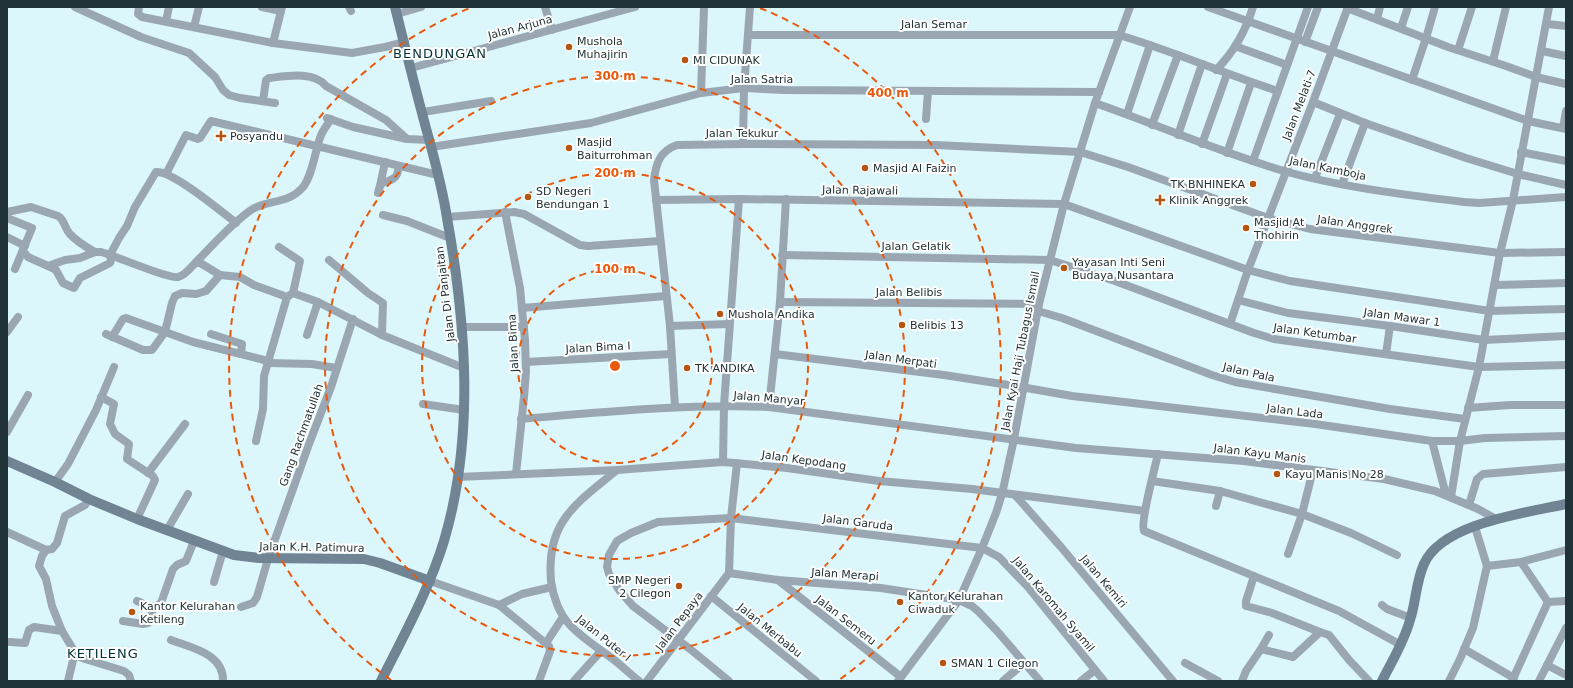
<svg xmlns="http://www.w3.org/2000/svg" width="1573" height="688" viewBox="0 0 1573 688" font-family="'DejaVu Sans',sans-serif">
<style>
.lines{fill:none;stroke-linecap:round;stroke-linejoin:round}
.street{stroke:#9aa7b2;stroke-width:8}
.secondary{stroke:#718493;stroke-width:10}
.ring{fill:none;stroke:#e8590c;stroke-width:2;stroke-dasharray:7 5}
.poi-dot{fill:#b55510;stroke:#fefefe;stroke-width:1.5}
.labels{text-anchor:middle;stroke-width:4;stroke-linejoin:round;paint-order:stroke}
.street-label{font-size:11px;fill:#223337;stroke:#fefefe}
.poi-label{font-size:11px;fill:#223337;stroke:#fefefe;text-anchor:start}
.quarter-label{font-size:13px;letter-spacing:1px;fill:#033138;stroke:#fefefe}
.centre{fill:#e8590c;stroke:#fefefe;stroke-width:2}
.ring-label{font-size:12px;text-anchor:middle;font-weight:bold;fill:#e8590c;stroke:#fefefe;stroke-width:4;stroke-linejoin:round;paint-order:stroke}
</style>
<rect width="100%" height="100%" fill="#dcf7fc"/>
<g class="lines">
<g class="street">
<polyline points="75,7 141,37 189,53 215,77 223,90 229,95 240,98 275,103"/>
<polyline points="139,7 138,14 142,17 273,43 352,53 385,47 405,42"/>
<polyline points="262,7 281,11"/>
<polyline points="349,7 351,11"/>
<polyline points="545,7 552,30"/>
<polyline points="1208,7 1528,121 1566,129"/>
<polyline points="1347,8 1448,47 1506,66 1536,77 1566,84"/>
<polyline points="397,14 421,7"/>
<polyline points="1377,19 1380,7"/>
<polyline points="166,21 169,7"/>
<polyline points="1547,24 1566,26"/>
<polyline points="194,27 199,7"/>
<polyline points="1401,28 1408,7"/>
<path d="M748,35H1119C1173,51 1224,74 1278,91"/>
<polyline points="1305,42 1318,7"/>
<polyline points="273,43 282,7"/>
<polyline points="1235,46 1287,65"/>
<polyline points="1458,50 1472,7"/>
<polyline points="1542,51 1566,56"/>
<polyline points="1493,61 1506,7"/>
<polyline points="411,68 635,7"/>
<path d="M1216,70C1233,53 1246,30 1253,7"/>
<polyline points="1412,80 1426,38 1435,7"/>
<polyline points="701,93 704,7"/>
<path d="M263,101L266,80L269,78C287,76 314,71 326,86L386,120L407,139L429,140"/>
<polyline points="1313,102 1365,123 1466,158 1518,174 1566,185"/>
<path d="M1095,103C1158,125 1219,152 1284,171C1340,187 1406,195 1464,202L1479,203L1566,197"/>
<polyline points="423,112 491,101"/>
<polyline points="1127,114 1150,45"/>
<polyline points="327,118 353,127 407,139"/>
<polyline points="926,119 928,91"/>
<polyline points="1152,125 1178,55"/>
<polyline points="1563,128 1566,111"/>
<polyline points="1178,135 1202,64"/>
<polyline points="743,144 744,88 750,7"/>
<polyline points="1202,144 1227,74"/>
<polyline points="431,147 591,123 701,93 744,88 784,90 1099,92"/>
<polyline points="1521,152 1566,161"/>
<polyline points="1227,153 1251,83"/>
<polyline points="1253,161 1308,7"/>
<polyline points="166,174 186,135 198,139 200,138 211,121 438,175"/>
<polyline points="1315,178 1340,114"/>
<polyline points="1342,184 1365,123"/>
<polyline points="380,186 385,162"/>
<path d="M378,193C381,178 385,185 394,178C398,176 398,170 399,166"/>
<polyline points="656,200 739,199 1064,204 1248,270 1290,281 1490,311 1566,309"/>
<path d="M7,212L31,207L58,216C65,220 64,228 70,234C77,242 86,247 95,252"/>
<polyline points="505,212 520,288 525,340 526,372 524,397 516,474"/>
<polyline points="383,215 407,221 450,238"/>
<polyline points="447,217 514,212 524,214 580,245 588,246 660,241"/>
<polyline points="7,218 32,228 15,269"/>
<polyline points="7,237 25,246"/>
<polyline points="279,247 300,261 293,293"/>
<path d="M23,251L28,257L48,266L65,260L80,258L95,252H101C116,256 168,279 178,277C186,275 192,266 197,261L220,275"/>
<polyline points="782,255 1050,260 1115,281 1254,333 1274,339 1479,367 1566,365"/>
<polyline points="329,260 368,293 383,303 382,335"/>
<path d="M197,261C214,244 231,224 251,210C268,199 288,205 303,187C312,176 315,152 320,138C322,131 327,125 331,119"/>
<path d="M48,266L56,270L63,283L74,288L80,278L110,263L111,260L110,255L119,238L127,226L135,207L156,172C172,170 222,212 236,223"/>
<polyline points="1495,285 1566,283"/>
<polyline points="1238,300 1288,313 1390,326 1484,340 1566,336"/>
<polyline points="780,302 1039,304"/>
<polyline points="522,308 666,296"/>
<polyline points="1038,311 1062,318 1212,375 1235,382 1390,409 1465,419"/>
<polyline points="1230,324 1248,270 1313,102 1348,7"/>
<polyline points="670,326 729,324"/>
<polyline points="462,327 524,327"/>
<polyline points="7,332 18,317"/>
<polyline points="106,334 143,350 152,350 165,332 172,303 175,296 182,293 196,294 206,291 220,275 240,277 254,285 287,297 293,293 318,302 382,335 464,368"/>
<polyline points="211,334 242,344 241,354"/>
<polyline points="307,335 318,302"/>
<polyline points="112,337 123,319 126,318 193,342 268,361"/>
<polyline points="775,354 944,375 1015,386 1072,396 1315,424 1432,441 1460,441 1485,438 1566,436"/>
<polyline points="1386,354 1390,326"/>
<polyline points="526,362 671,354"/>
<polyline points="267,363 312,364 336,368"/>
<polyline points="101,397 114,404 110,424 115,434 129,444 127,459 153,476 155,480 137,519"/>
<polyline points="423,404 464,410"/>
<path d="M675,407L670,326L654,180C656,163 660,151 677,145L743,144L936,145L1080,152L1128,167L1268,218L1310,229L1500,253L1566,252"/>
<polyline points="769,407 780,302 786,199"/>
<polyline points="1468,408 1510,405 1566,405"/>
<path d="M521,419C604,412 686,404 769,407L1076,448L1244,461L1384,479L1435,491L1478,509L1496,519"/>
<polyline points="7,432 28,395"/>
<polyline points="256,441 263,409 264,376 287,297"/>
<polyline points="1432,441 1446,495"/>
<path d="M1158,454C1155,467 1140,523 1144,531L1339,611L1401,645"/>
<polyline points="723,462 724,405 739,199"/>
<path d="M617,470C576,504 546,521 551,581C553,596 559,614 570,625C582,638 598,648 613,659C622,666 630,674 639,681"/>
<polyline points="1313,470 1302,514 1351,533 1397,555"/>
<polyline points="148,473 185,424"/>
<polyline points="458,477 617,470 723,462 787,468 879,481 972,489 1145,511"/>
<polyline points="1152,481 1220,491 1302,514 1288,554"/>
<polyline points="55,482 68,464 96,410 114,367"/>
<polyline points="1016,496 1061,547 1173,681"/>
<polyline points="1451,497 1460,441 1479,367 1500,253 1513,200 1549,7"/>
<polyline points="1469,505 1477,479 1483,474 1566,467"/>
<polyline points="1216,506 1220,491"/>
<polyline points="1475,527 1487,566"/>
<polyline points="167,530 188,494"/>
<polyline points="7,532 46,550 52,549 57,543 65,516 85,505 89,499"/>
<polyline points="46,550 42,556 39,566 46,579 52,606 62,631 73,649 80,657 85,659 124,671 129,675 131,681"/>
<polyline points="1521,562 1548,602"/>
<polyline points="1487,566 1521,562 1566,550"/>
<polyline points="729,573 778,580 881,588 959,600 972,606 979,612 997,631 1040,681"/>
<polyline points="729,573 731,518 737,463"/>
<polyline points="778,580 901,677"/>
<polyline points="430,581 499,605 549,646 550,651 539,681"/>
<polyline points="214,582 223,551"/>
<polyline points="711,596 816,681"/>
<path d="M137,601C145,604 153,610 161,603L173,569L177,565L186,561L194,541"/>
<polyline points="1548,602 1566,601"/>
<polyline points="499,605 522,594 552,587"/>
<polyline points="1382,605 1387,609 1411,618"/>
<polyline points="241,607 253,603 257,597 268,559 309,444 331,387 353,319"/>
<polyline points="123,621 143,624 148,623 154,607"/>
<polyline points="1320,632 1329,635 1349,660 1369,681"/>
<path d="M171,640C192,648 224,654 223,681"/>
<polyline points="10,642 25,643 29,630 34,627 62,631"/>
<polyline points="546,643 563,617"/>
<polyline points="1261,649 1269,635"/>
<polyline points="1464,649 1514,678"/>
<polyline points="1185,663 1218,681"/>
<polyline points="1547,665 1566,675"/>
<polyline points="68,681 75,652"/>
<polyline points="574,681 601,651"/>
<polyline points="647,681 729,573"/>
<polyline points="729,681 690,649 633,606 619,590 609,574 607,567 609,555 617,541 631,533 658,522 731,518 982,548 999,557 1028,587 1104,681"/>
<polyline points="898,681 959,600 982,548 996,513 1002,494 1014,439 1039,304 1064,204 1095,103 1130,7"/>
<polyline points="1003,681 1024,663"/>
<polyline points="1081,681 1095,670"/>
<polyline points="1242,681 1246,671 1261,649 1293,657 1320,632 1272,613 1246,606 1246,601 1254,576"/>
<polyline points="1449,681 1460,659 1473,628 1487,566"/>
<polyline points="1512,681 1548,602"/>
<polyline points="1539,681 1566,628"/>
</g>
<g class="secondary">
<polyline points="7,461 55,482 89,499 137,519 234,555 259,558 364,559 380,563 430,581"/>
<path d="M381,681C404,635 429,590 444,541C475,436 466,323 447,218C443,191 436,165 429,139C417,96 406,51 395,7"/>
<path d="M1382,681C1392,661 1404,642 1410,620C1416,602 1416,581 1424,564C1442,523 1526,513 1566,504"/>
</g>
</g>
<g class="ring">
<circle cx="615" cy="366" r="97"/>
<circle cx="615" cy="366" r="193"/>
<circle cx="615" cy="366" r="290"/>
<path d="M391 680A386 386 0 0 1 470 8M760 8A386 386 0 0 1 839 680"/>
</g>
<g class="poi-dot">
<circle cx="569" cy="47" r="4"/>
<circle cx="685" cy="60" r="4"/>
<path d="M219 130h4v4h4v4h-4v4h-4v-4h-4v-4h4z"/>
<circle cx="569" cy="148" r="4"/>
<circle cx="865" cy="168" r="4"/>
<circle cx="1253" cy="184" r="4"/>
<circle cx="528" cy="197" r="4"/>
<path d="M1158 194h4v4h4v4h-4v4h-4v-4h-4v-4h4z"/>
<circle cx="1246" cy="228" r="4"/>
<circle cx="1064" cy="268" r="4"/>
<circle cx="720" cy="314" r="4"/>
<circle cx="902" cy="325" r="4"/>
<circle cx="687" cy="368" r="4"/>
<circle cx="1277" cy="474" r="4"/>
<circle cx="679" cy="586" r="4"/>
<circle cx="900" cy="602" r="4"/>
<circle cx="132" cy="612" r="4"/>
<circle cx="943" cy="663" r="4"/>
</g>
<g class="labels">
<g class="street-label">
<text x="934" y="28">Jalan Semar</text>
<text transform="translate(520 27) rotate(-15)" y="4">Jalan Arjuna</text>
<text x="762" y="83">Jalan Satria</text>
<text transform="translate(1299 105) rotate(-69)" y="4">Jalan Melati-7</text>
<text x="742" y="137">Jalan Tekukur</text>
<text transform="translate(1328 168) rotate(12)" y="4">Jalan Kamboja</text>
<text transform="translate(860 190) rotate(1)" y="4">Jalan Rajawali</text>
<text transform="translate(1355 224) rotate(8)" y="4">Jalan Anggrek</text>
<text x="916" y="250">Jalan Gelatik</text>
<text x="909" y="296">Jalan Belibis</text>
<text transform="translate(445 294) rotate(-97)" y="4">Jalan Di Panjaitan</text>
<text transform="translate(1402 317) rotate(8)" y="4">Jalan Mawar 1</text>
<text transform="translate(1315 333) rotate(8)" y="4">Jalan Ketumbar</text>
<text transform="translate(513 343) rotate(-93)" y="4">Jalan Bima</text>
<text transform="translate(598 347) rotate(-3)" y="4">Jalan Bima I</text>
<text transform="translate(1020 351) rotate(-79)" y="4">Jalan Kyai Haji Tubagus Ismail</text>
<text transform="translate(901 359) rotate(8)" y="4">Jalan Merpati</text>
<text transform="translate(1249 372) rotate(13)" y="4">Jalan Pala</text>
<text transform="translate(769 398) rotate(5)" y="4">Jalan Manyar</text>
<text transform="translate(1295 411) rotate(7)" y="4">Jalan Lada</text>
<text transform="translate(301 435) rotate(-70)" y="4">Gang Rachmatullah</text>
<text transform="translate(1260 453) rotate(7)" y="4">Jalan Kayu Manis</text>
<text transform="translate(804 460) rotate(8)" y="4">Jalan Kepodang</text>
<text transform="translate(858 522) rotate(7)" y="4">Jalan Garuda</text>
<text transform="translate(312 547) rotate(1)" y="4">Jalan K.H. Patimura</text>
<text transform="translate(845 574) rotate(4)" y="4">Jalan Merapi</text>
<text transform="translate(1104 581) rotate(50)" y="4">Jalan Kemiri</text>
<text transform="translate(1054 604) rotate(50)" y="4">Jalan Karomah Syamil</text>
<text transform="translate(846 620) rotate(38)" y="4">Jalan Semeru</text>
<text transform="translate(679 621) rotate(-53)" y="4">Jalan Pepaya</text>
<text transform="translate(770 630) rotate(39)" y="4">Jalan Merbabu</text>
<text transform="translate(604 638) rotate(39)" y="4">Jalan Puter I</text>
</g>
<g class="poi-label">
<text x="577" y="45">Mushola<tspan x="577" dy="13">Muhajirin</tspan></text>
<text x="693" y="64">MI CIDUNAK</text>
<text x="230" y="140">Posyandu</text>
<text x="577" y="146">Masjid<tspan x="577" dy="13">Baiturrohman</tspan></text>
<text x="873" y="172">Masjid Al Faizin</text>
<text x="1245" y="188" text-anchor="end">TK BNHINEKA</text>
<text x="536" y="195">SD Negeri<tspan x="536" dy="13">Bendungan 1</tspan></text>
<text x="1169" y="204">Klinik Anggrek</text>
<text x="1254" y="226">Masjid At<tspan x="1254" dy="13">Thohirin</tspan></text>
<text x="1072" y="266">Yayasan Inti Seni<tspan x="1072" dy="13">Budaya Nusantara</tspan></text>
<text x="728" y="318">Mushola Andika</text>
<text x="910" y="329">Belibis 13</text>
<text x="695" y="372">TK ANDIKA</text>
<text x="1285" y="478">Kayu Manis No 28</text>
<text x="671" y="584" text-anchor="end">SMP Negeri<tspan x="671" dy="13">2 Cilegon</tspan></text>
<text x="908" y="600">Kantor Kelurahan<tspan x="908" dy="13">Ciwaduk</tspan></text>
<text x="140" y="610">Kantor Kelurahan<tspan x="140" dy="13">Ketileng</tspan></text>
<text x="951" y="667">SMAN 1 Cilegon</text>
</g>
<g class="quarter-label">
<text x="440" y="58">BENDUNGAN</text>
<text x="103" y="658">KETILENG</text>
</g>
</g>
<circle cx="615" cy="366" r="6" class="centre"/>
<g class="ring-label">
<text x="615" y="80">300 m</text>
<text x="888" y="97">400 m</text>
<text x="615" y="177">200 m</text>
<text x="615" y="273">100 m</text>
</g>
<rect width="1573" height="688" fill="none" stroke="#223337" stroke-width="16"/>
</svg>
